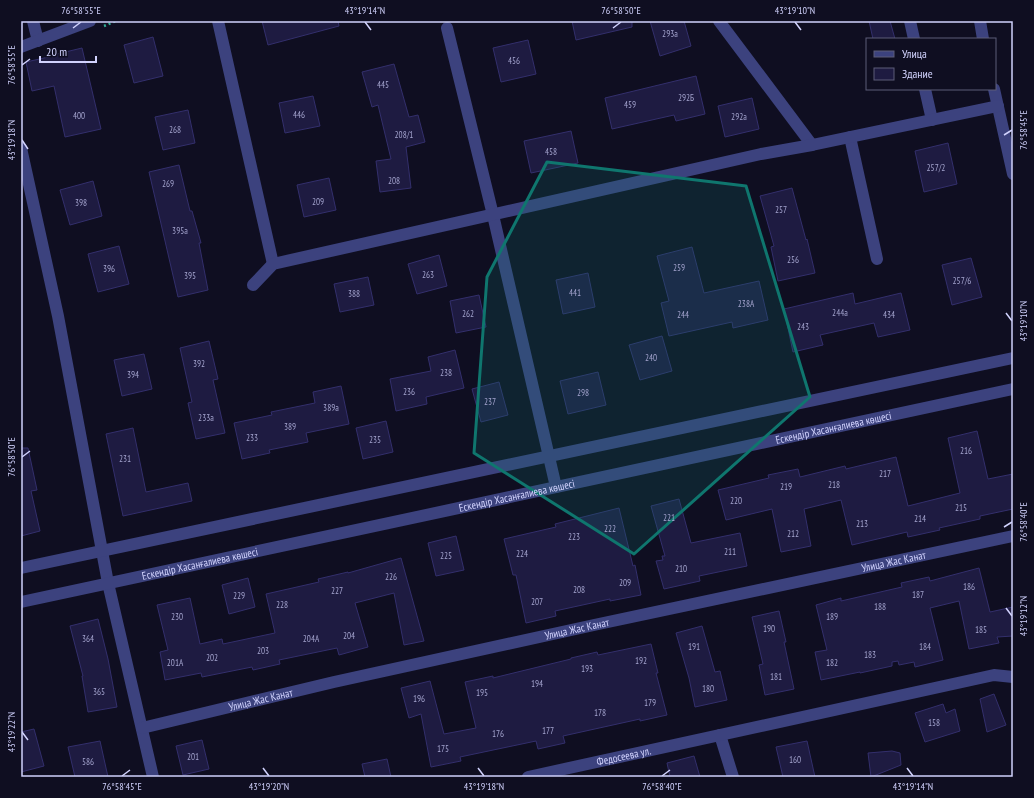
<svg xmlns="http://www.w3.org/2000/svg" width="1034" height="798" viewBox="0 0 1034 798" font-family="'PT Sans Narrow',sans-serif">
<style>
.building{fill:#1e1b41;stroke:#332f6c}
.lines{fill:none;stroke-linecap:round;stroke-linejoin:round}
.path{stroke:#34ae97;stroke-width:2.5;stroke-dasharray:2 3;stroke-linecap:butt}
.minor{stroke:#3c427e;stroke-width:12}
.marked{fill:#0f766e;fill-opacity:0.2;stroke:#0f766e;stroke-width:3;stroke-linejoin:round}
.ticks{fill:none;stroke:#d1d2fd;stroke-width:1.5}
.labels{text-anchor:middle;stroke-width:4;stroke-linejoin:round;paint-order:stroke}
.number-label{font-size:9px;fill:#a4a4ce}
.street-label{font-size:11px;fill:#d1d2fd;stroke:#0f0e21}
.neatline{fill:none;stroke:#d1d2fd;stroke-width:1.5}
.ticks-label{font-size:10px;text-anchor:middle;fill:#d1d2fd}
</style>
<rect width="100%" height="100%" fill="#0f0e21"/>
<g class="building">
<polygon points="262,21 338,21 339,26 268,45"/>
<polygon points="572,21 632,21 632,27 576,40"/>
<polygon points="650,21 684,21 691,46 660,56"/>
<polygon points="869,21 890,21 895,39 873,39"/>
<polygon points="153,37 163,76 134,83 124,45"/>
<polygon points="528,40 536,74 501,82 493,48"/>
<polygon points="82,48 101,129 65,137 54,86 32,91 26,62 53,56 53,55"/>
<polygon points="394,64 409,117 418,115 425,142 406,147 411,188 380,192 376,161 391,159 378,105 372,107 362,72"/>
<polygon points="696,76 705,114 676,121 674,115 612,129 605,98"/>
<polygon points="313,96 320,126 285,133 279,103"/>
<polygon points="752,98 759,129 725,137 718,106"/>
<polygon points="188,110 195,143 163,150 155,117"/>
<polygon points="571,131 578,163 531,173 524,141"/>
<polygon points="948,143 957,184 924,192 915,151"/>
<polygon points="179,165 190,211 192,211 201,243 199,243 208,290 178,297 149,172"/>
<polygon points="329,178 336,210 304,217 297,185"/>
<polygon points="93,181 102,216 70,225 60,190"/>
<polygon points="792,188 806,240 807,239 815,273 778,281 771,247 774,246 760,196"/>
<polygon points="119,246 129,284 98,292 88,254"/>
<polygon points="692,247 704,293 759,281 768,320 733,328 732,322 669,336 661,303 669,301 657,256"/>
<polygon points="439,255 447,286 417,294 408,264"/>
<polygon points="971,258 982,297 952,305 942,265"/>
<polygon points="588,273 595,307 563,314 556,280"/>
<polygon points="368,277 374,305 340,312 334,284"/>
<polygon points="853,293 855,304 901,293 910,330 878,337 874,323 820,335 823,345 793,352 784,309"/>
<polygon points="479,295 486,327 456,333 450,301"/>
<polygon points="662,336 672,371 640,380 629,345"/>
<polygon points="209,341 218,379 213,380 225,433 196,439 188,403 192,402 180,348"/>
<polygon points="455,350 464,388 426,397 427,404 396,411 390,379 431,371 428,357"/>
<polygon points="144,354 152,389 122,396 114,360"/>
<polygon points="598,372 606,405 568,414 560,381"/>
<polygon points="499,382 508,415 481,422 472,389"/>
<polygon points="341,386 349,424 306,433 308,442 269,450 270,453 242,459 234,423 272,415 271,412 315,403 313,392"/>
<polygon points="386,421 393,452 363,459 356,428"/>
<polygon points="133,428 146,492 188,483 192,501 123,516 106,434"/>
<polygon points="977,431 988,479 1013,474 1013,509 980,516 980,519 939,528 940,530 908,537 907,532 852,545 841,500 804,509 811,546 781,552 772,509 726,520 718,490 769,478 768,475 798,469 800,477 845,466 846,469 896,457 908,506 960,493 948,438"/>
<polygon points="21,448 28,448 37,490 31,491 40,531 21,536"/>
<polygon points="679,499 691,543 740,533 747,566 699,576 700,581 664,589 656,561 663,560 662,556 665,556 651,506"/>
<polygon points="619,508 633,566 635,565 641,595 610,601 610,599 555,611 556,616 526,623 516,575 513,575 504,539 556,527 555,524"/>
<polygon points="456,536 464,570 436,576 428,543"/>
<polygon points="401,558 424,641 404,645 394,593 355,603 368,647 339,655 337,648 279,660 280,664 253,670 252,667 202,677 201,673 165,680 160,652 168,650 157,605 190,598 200,644 222,639 223,644 275,633 266,594 319,582 318,579 348,572 348,573"/>
<polygon points="979,568 990,612 1013,607 1013,636 997,637 999,643 969,649 959,601 930,608 943,660 915,667 914,662 899,665 898,661 892,662 892,666 860,673 860,672 821,680 815,652 827,650 816,605 841,598 841,601 902,587 901,583 929,577 930,581"/>
<polygon points="248,578 255,607 229,614 222,585"/>
<polygon points="779,611 786,642 784,642 794,689 765,695 759,665 763,664 752,617"/>
<polygon points="98,619 108,659 117,707 88,712 82,676 83,676 70,626"/>
<polygon points="702,626 715,672 720,671 727,700 695,707 689,678 676,633"/>
<polygon points="651,644 658,673 656,673 667,715 640,721 640,719 563,736 565,743 538,749 536,741 460,757 461,761 431,767 421,714 409,718 401,688 430,681 444,734 476,728 465,682 493,676 493,678 571,659 571,658 597,652 598,655"/>
<polygon points="994,694 1006,725 987,732 980,699"/>
<polygon points="943,704 946,713 955,709 960,731 925,742 915,713"/>
<polygon points="34,729 44,766 21,772 21,732"/>
<polygon points="202,740 209,769 183,775 176,746"/>
<polygon points="100,741 108,777 75,777 68,747"/>
<polygon points="807,741 815,777 783,777 776,747"/>
<polygon points="892,751 900,753 901,765 871,777 868,753"/>
<polygon points="694,756 700,777 670,777 667,763"/>
<polygon points="387,759 391,777 365,777 362,764"/>
</g>
<g class="lines">
<polyline class="path" points="104,26 116,21"/>
<g class="minor">
<polyline points="33,21 38,41"/>
<polyline points="218,21 273,264"/>
<polyline points="719,21 812,145"/>
<polyline points="910,21 914,39"/>
<polyline points="980,21 983,39"/>
<polyline points="447,28 493,215 556,487"/>
<polyline points="21,47 90,21"/>
<polyline points="925,89 932,120"/>
<polyline points="994,89 1013,174"/>
<polyline points="850,137 877,259"/>
<polyline points="21,148 58,316 108,583 153,777"/>
<polyline points="253,285 273,264 761,154 812,145 998,106"/>
<polyline points="21,568 1013,358"/>
<path id="s1" d="M21,602L1013,389"/>
<path id="s2" d="M142,728L334,682L594,625L1013,536"/>
<polyline points="720,735 733,777"/>
<path id="s3" d="M528,777L994,675L1013,677"/>
</g>
</g>
<path class="marked" d="M547,162L746,186L810,397L634,554L474,453L487,277Z"/>
<path class="ticks" d="M365,22L371,30M795,22L801,30M73,28L81,22M613,28L621,22M22,65L30,59M1004,135L1012,130M22,140L28,149M1006,313L1012,321M22,457L30,451M1004,527L1012,522M1006,608L1012,616M22,732L28,740M263,768L269,776M478,768L484,776M907,768L913,776M122,776L130,770M662,776L670,770"/>
<g class="labels">
<g class="number-label">
<text x="670" y="37">293а</text>
<text x="514" y="64">456</text>
<text x="383" y="88">445</text>
<text x="686" y="101">292Б</text>
<text x="630" y="108">459</text>
<text x="299" y="118">446</text>
<text x="79" y="119">400</text>
<text x="739" y="120">292а</text>
<text x="175" y="133">268</text>
<text x="404" y="138">208/1</text>
<text x="551" y="155">458</text>
<text x="936" y="171">257/2</text>
<text x="394" y="184">208</text>
<text x="168" y="187">269</text>
<text x="318" y="205">209</text>
<text x="81" y="206">398</text>
<text x="781" y="213">257</text>
<text x="180" y="234">395а</text>
<text x="793" y="263">256</text>
<text x="679" y="271">259</text>
<text x="109" y="272">396</text>
<text x="428" y="278">263</text>
<text x="190" y="279">395</text>
<text x="962" y="284">257/6</text>
<text x="575" y="296">441</text>
<text x="354" y="297">388</text>
<text x="746" y="307">238А</text>
<text x="840" y="316">244а</text>
<text x="468" y="317">262</text>
<text x="683" y="318">244</text>
<text x="889" y="318">434</text>
<text x="803" y="330">243</text>
<text x="651" y="361">240</text>
<text x="199" y="367">392</text>
<text x="446" y="376">238</text>
<text x="133" y="378">394</text>
<text x="409" y="395">236</text>
<text x="583" y="396">298</text>
<text x="490" y="405">237</text>
<text x="331" y="411">389а</text>
<text x="206" y="421">233а</text>
<text x="290" y="430">389</text>
<text x="252" y="441">233</text>
<text x="375" y="443">235</text>
<text x="966" y="454">216</text>
<text x="125" y="462">231</text>
<text x="885" y="477">217</text>
<text x="834" y="488">218</text>
<text x="786" y="490">219</text>
<text x="736" y="504">220</text>
<text x="961" y="511">215</text>
<text x="669" y="521">221</text>
<text x="920" y="522">214</text>
<text x="862" y="527">213</text>
<text x="610" y="532">222</text>
<text x="793" y="537">212</text>
<text x="574" y="540">223</text>
<text x="730" y="555">211</text>
<text x="522" y="557">224</text>
<text x="446" y="559">225</text>
<text x="681" y="572">210</text>
<text x="391" y="580">226</text>
<text x="625" y="586">209</text>
<text x="969" y="590">186</text>
<text x="579" y="593">208</text>
<text x="337" y="594">227</text>
<text x="918" y="598">187</text>
<text x="239" y="599">229</text>
<text x="537" y="605">207</text>
<text x="282" y="608">228</text>
<text x="880" y="610">188</text>
<text x="177" y="620">230</text>
<text x="832" y="620">189</text>
<text x="769" y="632">190</text>
<text x="981" y="633">185</text>
<text x="349" y="639">204</text>
<text x="88" y="642">364</text>
<text x="311" y="642">204А</text>
<text x="694" y="650">191</text>
<text x="925" y="650">184</text>
<text x="263" y="654">203</text>
<text x="870" y="658">183</text>
<text x="212" y="661">202</text>
<text x="641" y="664">192</text>
<text x="175" y="666">201А</text>
<text x="832" y="666">182</text>
<text x="587" y="672">193</text>
<text x="776" y="680">181</text>
<text x="537" y="687">194</text>
<text x="708" y="692">180</text>
<text x="99" y="695">365</text>
<text x="482" y="696">195</text>
<text x="419" y="702">196</text>
<text x="650" y="706">179</text>
<text x="600" y="716">178</text>
<text x="934" y="726">158</text>
<text x="548" y="734">177</text>
<text x="498" y="737">176</text>
<text x="443" y="752">175</text>
<text x="193" y="760">201</text>
<text x="795" y="763">160</text>
<text x="88" y="765">586</text>
</g>
<g class="street-label">
<text dy="4" stroke="none"><textPath href="#s1" startOffset="831">Ескендір Хасанғалиева көшесі</textPath></text>
<text dy="4" stroke="none"><textPath href="#s1" startOffset="507">Ескендір Хасанғалиева көшесі</textPath></text>
<text dy="4" stroke="none"><textPath href="#s2" startOffset="770">Улица Жас Канат</textPath></text>
<text dy="4" stroke="none"><textPath href="#s1" startOffset="183">Ескендір Хасанғалиева көшесі</textPath></text>
<text dy="4" stroke="none"><textPath href="#s2" startOffset="446">Улица Жас Канат</textPath></text>
<text dy="4" stroke="none"><textPath href="#s2" startOffset="122">Улица Жас Канат</textPath></text>
<text dy="4" stroke="none"><textPath href="#s3" startOffset="98">Федосеева ул.</textPath></text>
</g>
</g>
<rect width="1034" height="798" fill="none" stroke="#0f0e21" stroke-width="44"/>
<rect x="866" y="38" width="130" height="52" fill="#0f0e21" stroke="#5d5c79"/>
<rect x="874" y="51" width="20" height="6" fill="#3c427e" stroke="#5d5c79"/>
<text x="902" y="58" font-size="12" fill="#d1d2fd">Улица</text>
<rect x="874" y="68" width="20" height="12" fill="#1e1b41" stroke="#5d5c79"/>
<text x="902" y="78" font-size="12" fill="#d1d2fd">Здание</text>
<path d="M40 56v6h56v-6" fill="none" stroke="#d1d2fd" stroke-width="2"/>
<text x="46" y="56" font-size="12" fill="#d1d2fd" stroke="#0f0e21" stroke-width="3" paint-order="stroke">20 m</text>
<rect x="22" y="22" width="990" height="754" class="neatline"/>
<g class="ticks-label">
<text x="81" y="14">76°58'55"E</text>
<text x="365" y="14">43°19'14"N</text>
<text x="621" y="14">76°58'50"E</text>
<text x="795" y="14">43°19'10"N</text>
<text transform="translate(11 65) rotate(-90)" y="4">76°58'55"E</text>
<text transform="translate(1023 130) rotate(-90)" y="4">76°58'45"E</text>
<text transform="translate(11 140) rotate(-90)" y="4">43°19'18"N</text>
<text transform="translate(1023 321) rotate(-90)" y="4">43°19'10"N</text>
<text transform="translate(11 457) rotate(-90)" y="4">76°58'50"E</text>
<text transform="translate(1023 522) rotate(-90)" y="4">76°58'40"E</text>
<text transform="translate(1023 616) rotate(-90)" y="4">43°19'12"N</text>
<text transform="translate(11 732) rotate(-90)" y="4">43°19'22"N</text>
<text x="122" y="790">76°58'45"E</text>
<text x="269" y="790">43°19'20"N</text>
<text x="484" y="790">43°19'18"N</text>
<text x="662" y="790">76°58'40"E</text>
<text x="913" y="790">43°19'14"N</text>
</g>
</svg>
